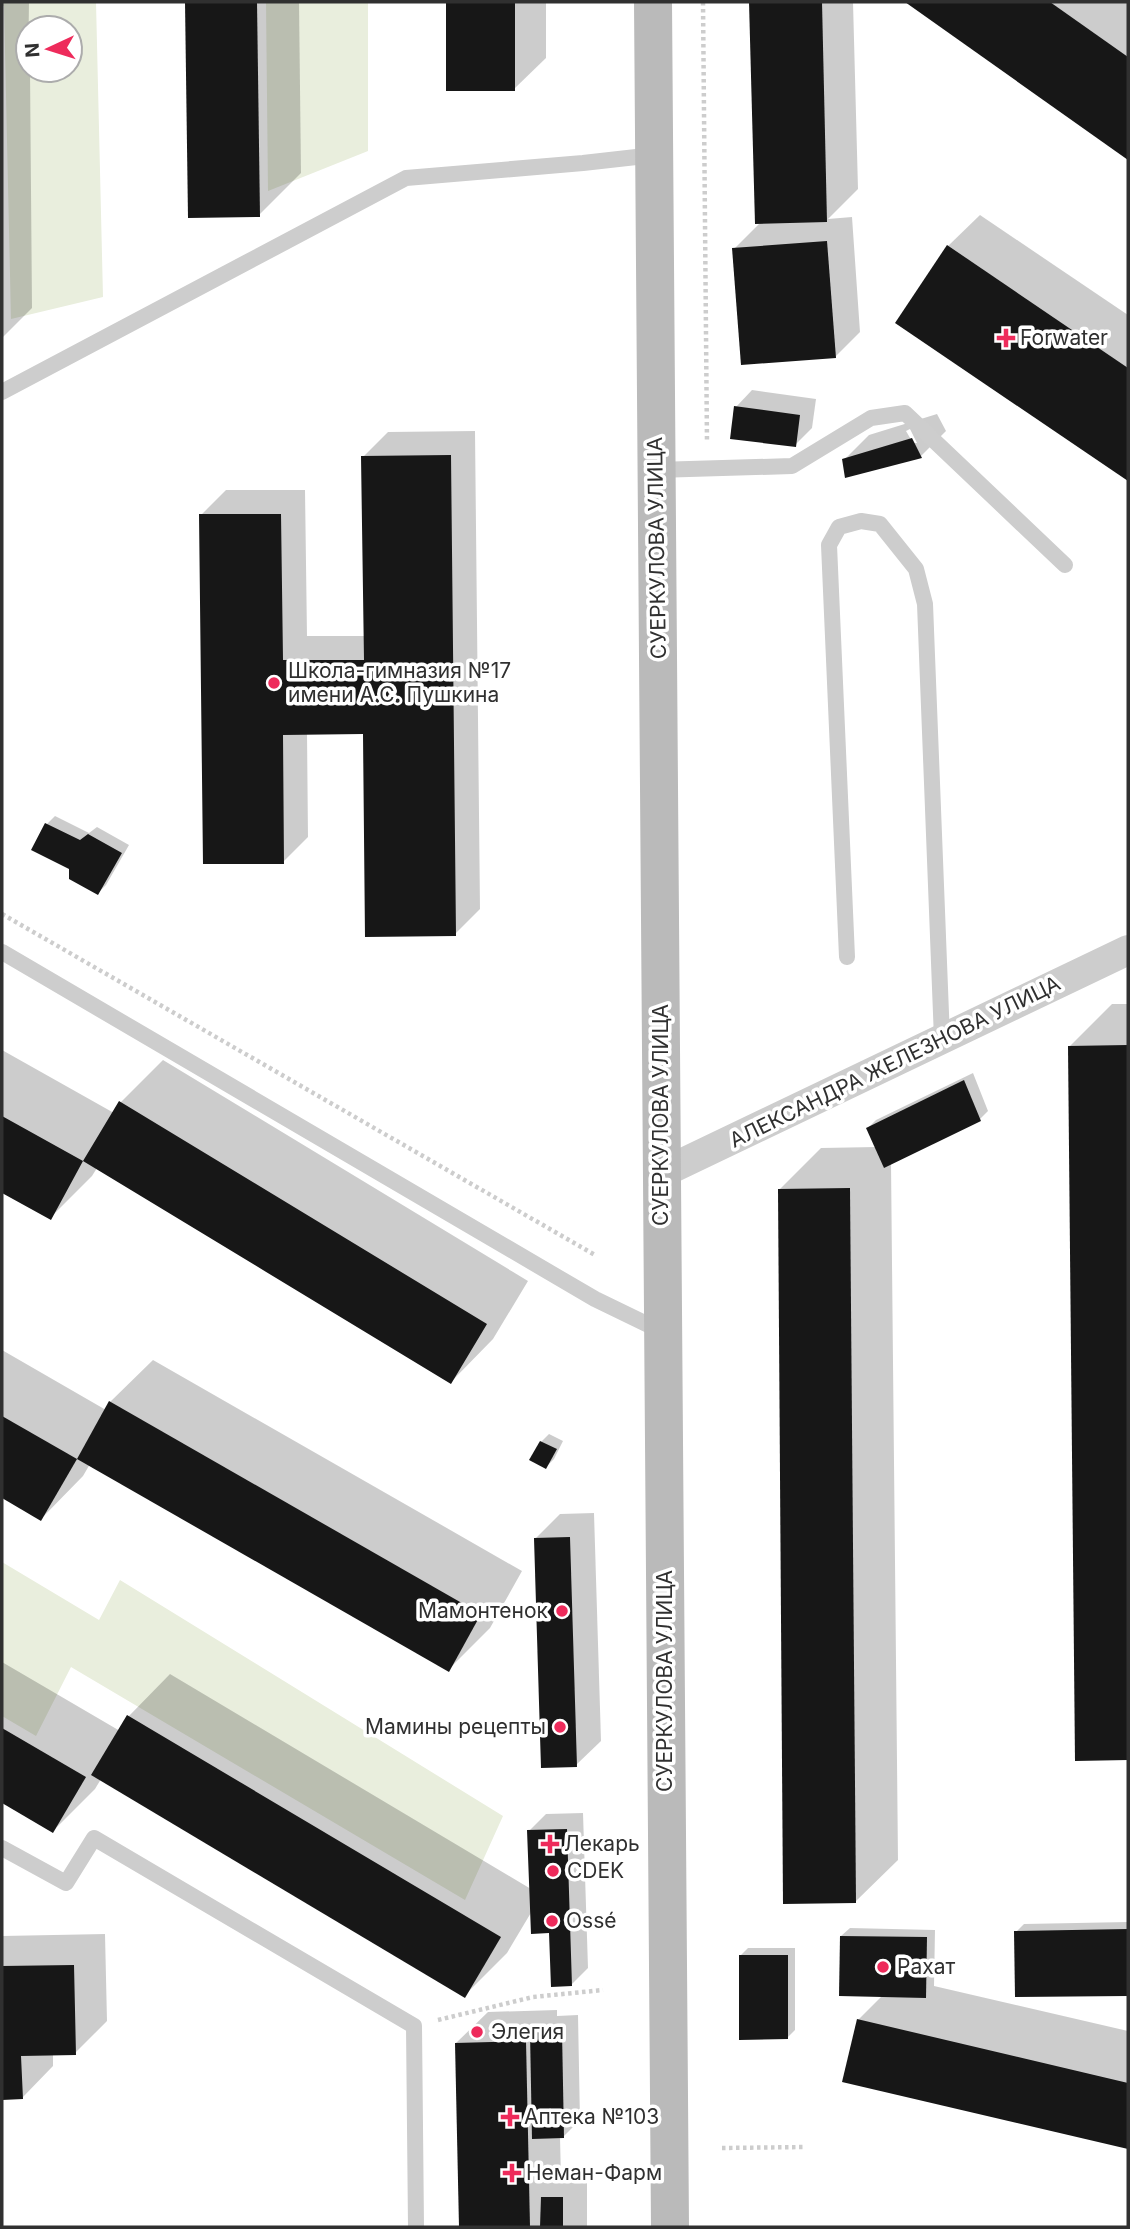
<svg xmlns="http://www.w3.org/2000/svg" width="1130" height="2229" viewBox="0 0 1130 2229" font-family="Inter,sans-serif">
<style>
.green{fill:#e9eedd;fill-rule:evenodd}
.shadow{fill:#0003;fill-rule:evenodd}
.building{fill:#171717}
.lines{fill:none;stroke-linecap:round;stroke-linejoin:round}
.path{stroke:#cdcdcd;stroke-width:4.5;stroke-dasharray:3.5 3.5;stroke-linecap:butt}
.lane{stroke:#cdcdcd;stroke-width:16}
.street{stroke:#cdcdcd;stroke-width:30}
.secondary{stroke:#bababa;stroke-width:38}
.poi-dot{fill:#ee2b5b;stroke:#fff;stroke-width:2.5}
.labels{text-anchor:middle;stroke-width:7;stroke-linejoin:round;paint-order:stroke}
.poi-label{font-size:21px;fill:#303030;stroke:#fff;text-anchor:start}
.street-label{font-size:21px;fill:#303030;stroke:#fff}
</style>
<rect width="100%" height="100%" fill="#fff"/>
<g class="green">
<path d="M2,2H96L103,297L11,319L4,6L2,5ZM28,28H70V70H28Z"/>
<polygon points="266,2 368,2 368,151 268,191"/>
<polygon points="2,1562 99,1620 120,1580 503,1816 465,1900 71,1667 36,1736 2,1716"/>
</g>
<g class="shadow">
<polygon points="2,2 29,2 28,70 30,70 32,308 2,338"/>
<polygon points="187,2 299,2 301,173 259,215 190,216"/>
<polygon points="448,2 546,2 546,58 514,89 448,89"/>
<polygon points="751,2 853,2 858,189 828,219 852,217 860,332 835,357 734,249 761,222 757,222"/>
<polygon points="908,2 1126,2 1128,4 1128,157"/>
<polygon points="980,215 1128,315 1128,479 897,322 948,246"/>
<polygon points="752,390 816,399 812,428 795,445 736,407"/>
<path d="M937,414L946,431L921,456L846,476L844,460L869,435ZM910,429L917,443H913L906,431Z"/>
<polygon points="475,431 480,909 455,934 365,733 307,733 308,837 283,862 201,515 226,490 305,490 307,636 365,636 363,457 388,432"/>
<polygon points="55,816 89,833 97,827 129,845 106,885 98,893 71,868 47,824"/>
<polygon points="1112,1004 1128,1004 1128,1759 1076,1759 1070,1046"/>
<polygon points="2,1050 114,1113 121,1102 163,1060 528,1281 493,1339 451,1382 97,1168 92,1176 50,1218 2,1191"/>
<polygon points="973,1073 988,1111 980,1119 891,1162 898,1860 855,1902 779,1190 821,1148 876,1147 868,1128 876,1120"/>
<polygon points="2,1350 106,1410 110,1402 153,1360 522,1571 490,1628 448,1670 90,1464 83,1476 41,1519 2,1496"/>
<polygon points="549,1434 563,1441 554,1459 546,1467 541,1442"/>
<polygon points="594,1513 601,1741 576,1765 535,1539 560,1514"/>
<polygon points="2,1662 120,1731 128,1717 170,1674 531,1889 529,1831 546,1814 583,1813 588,1968 571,1985 551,1931 532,1911 507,1953 465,1995 101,1779 95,1789 53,1831 2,1801"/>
<polygon points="1128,1922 1128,1994 1017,1995 1016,1932 1024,1924"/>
<polygon points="850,1928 935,1930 934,1986 1128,2031 1128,2147 844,2081 858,2020 883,1995 841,1936"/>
<polygon points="105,1934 107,2021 75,2053 53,2053 53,2066 22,2098 2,2098 2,1936"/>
<polygon points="748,1948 795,1948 795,2030 787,2038 740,1956"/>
<polygon points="557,2010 557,2016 578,2015 580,2120 563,2137 560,2137 561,2179 567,2173 587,2173 587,2227 461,2227 456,2043 488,2012"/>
</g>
<g class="building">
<polygon points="185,2 257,2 260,217 188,218"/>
<rect x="446" y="2" width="69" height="89"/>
<polygon points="749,2 822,2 827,222 755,224"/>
<polygon points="905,2 1050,2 1128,57 1128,160"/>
<polygon points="827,241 836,358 741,365 732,248"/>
<polygon points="947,245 1128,368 1128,481 895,323"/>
<polygon points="734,406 800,415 796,447 730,439"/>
<polygon points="912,438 922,458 845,478 842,459"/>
<polygon points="451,455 456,936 365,937 363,734 283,735 284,864 203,864 199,514 281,514 283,660 364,660 361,456"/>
<polygon points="45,823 80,840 88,834 122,853 98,895 69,879 69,869 31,850"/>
<polygon points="1128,1045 1128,1760 1075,1761 1068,1046"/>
<polygon points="964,1080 981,1121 884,1168 866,1128"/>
<polygon points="119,1101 487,1324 451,1384 83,1161 51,1220 2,1193 2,1116 83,1161"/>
<polygon points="850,1188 856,1903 783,1904 778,1189"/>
<polygon points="109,1401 481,1614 449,1672 77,1459"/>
<polygon points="2,1416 77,1459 41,1521 2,1498"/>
<polygon points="540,1441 557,1449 546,1469 529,1460"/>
<polygon points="570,1537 577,1767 541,1768 534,1538"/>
<polygon points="127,1715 501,1937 465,1998 91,1775"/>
<polygon points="2,1728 86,1777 53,1833 2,1803"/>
<polygon points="567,1829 572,1986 551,1987 549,1933 531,1934 527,1830"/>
<polygon points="1128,1929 1128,1996 1015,1997 1014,1931"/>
<polygon points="840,1936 927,1937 926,1998 839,1996"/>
<polygon points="739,1955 788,1955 788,2039 739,2040"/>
<polygon points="74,1965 76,2055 21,2056 23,2099 2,2100 2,1966"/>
<polygon points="857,2019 1128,2083 1128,2149 842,2082"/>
<polygon points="562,2031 564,2138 532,2139 530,2032"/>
<polygon points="526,2041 530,2227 459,2227 455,2043"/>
<polygon points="541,2197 563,2197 563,2227 540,2227"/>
</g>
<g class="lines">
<g class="path">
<polyline points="703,2 707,443"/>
<polyline points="2,914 595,1255"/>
<polyline points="438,2020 533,1997 603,1990"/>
<polyline points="722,2148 806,2147"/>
</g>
<g class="lane">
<polyline points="2,392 406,178 583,163 654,155"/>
<polyline points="656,470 792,466 871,418 905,413 1065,565"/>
<polyline points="2,952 595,1299 663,1332"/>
<polyline points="847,957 829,545 839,527 861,521 880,524 916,569 925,604 942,1039"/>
<polyline points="2,1848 66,1883 94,1838 414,2026 416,2227"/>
</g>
<polyline class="street" points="662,1173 1128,950"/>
<polyline class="secondary" points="653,2 670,2227"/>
</g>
<g class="poi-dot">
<path d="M1002.5 327.5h7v7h7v7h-7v7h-7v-7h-7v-7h7z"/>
<circle cx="274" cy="683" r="7"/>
<circle cx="562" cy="1611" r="7"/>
<circle cx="560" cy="1727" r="7"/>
<path d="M546.5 1833.5h7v7h7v7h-7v7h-7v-7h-7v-7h7z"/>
<circle cx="553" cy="1871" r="7"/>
<circle cx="552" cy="1921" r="7"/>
<circle cx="883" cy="1967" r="7"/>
<circle cx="477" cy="2032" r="7"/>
<path d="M506.5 2106.5h7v7h7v7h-7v7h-7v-7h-7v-7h7z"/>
<path d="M508.5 2162.5h7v7h7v7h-7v7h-7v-7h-7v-7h7z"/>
</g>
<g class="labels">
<g class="poi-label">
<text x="1020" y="345">Forwater</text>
<text x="288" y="678">Школа-гимназия №17<tspan x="288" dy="24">имени А.С. Пушкина</tspan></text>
<text x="548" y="1618" text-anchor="end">Мамонтенок</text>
<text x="546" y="1734" text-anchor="end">Мамины рецепты</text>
<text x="564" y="1851">Лекарь</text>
<text x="567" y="1878">CDEK</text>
<text x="566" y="1928">Ossé</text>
<text x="897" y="1974">Рахат</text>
<text x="491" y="2039">Элегия</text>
<text x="524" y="2124">Аптека №103</text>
<text x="526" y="2180">Неман-Фарм</text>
</g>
<g class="street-label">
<text transform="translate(657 548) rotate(-91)" y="7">СУЕРКУЛОВА УЛИЦА</text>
<text transform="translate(895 1062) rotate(-26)" y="7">АЛЕКСАНДРА ЖЕЛЕЗНОВА УЛИЦА</text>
<text transform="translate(661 1115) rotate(-90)" y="7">СУЕРКУЛОВА УЛИЦА</text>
<text transform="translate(665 1681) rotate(-90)" y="7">СУЕРКУЛОВА УЛИЦА</text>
</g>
</g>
<rect width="1130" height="2229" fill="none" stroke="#303030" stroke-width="7"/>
<g transform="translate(49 49) rotate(266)"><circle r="33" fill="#ffffff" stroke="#acacac" stroke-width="2"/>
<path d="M0-5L12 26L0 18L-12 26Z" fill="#ee2b5b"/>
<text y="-10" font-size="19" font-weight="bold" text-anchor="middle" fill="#303030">N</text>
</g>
</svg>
